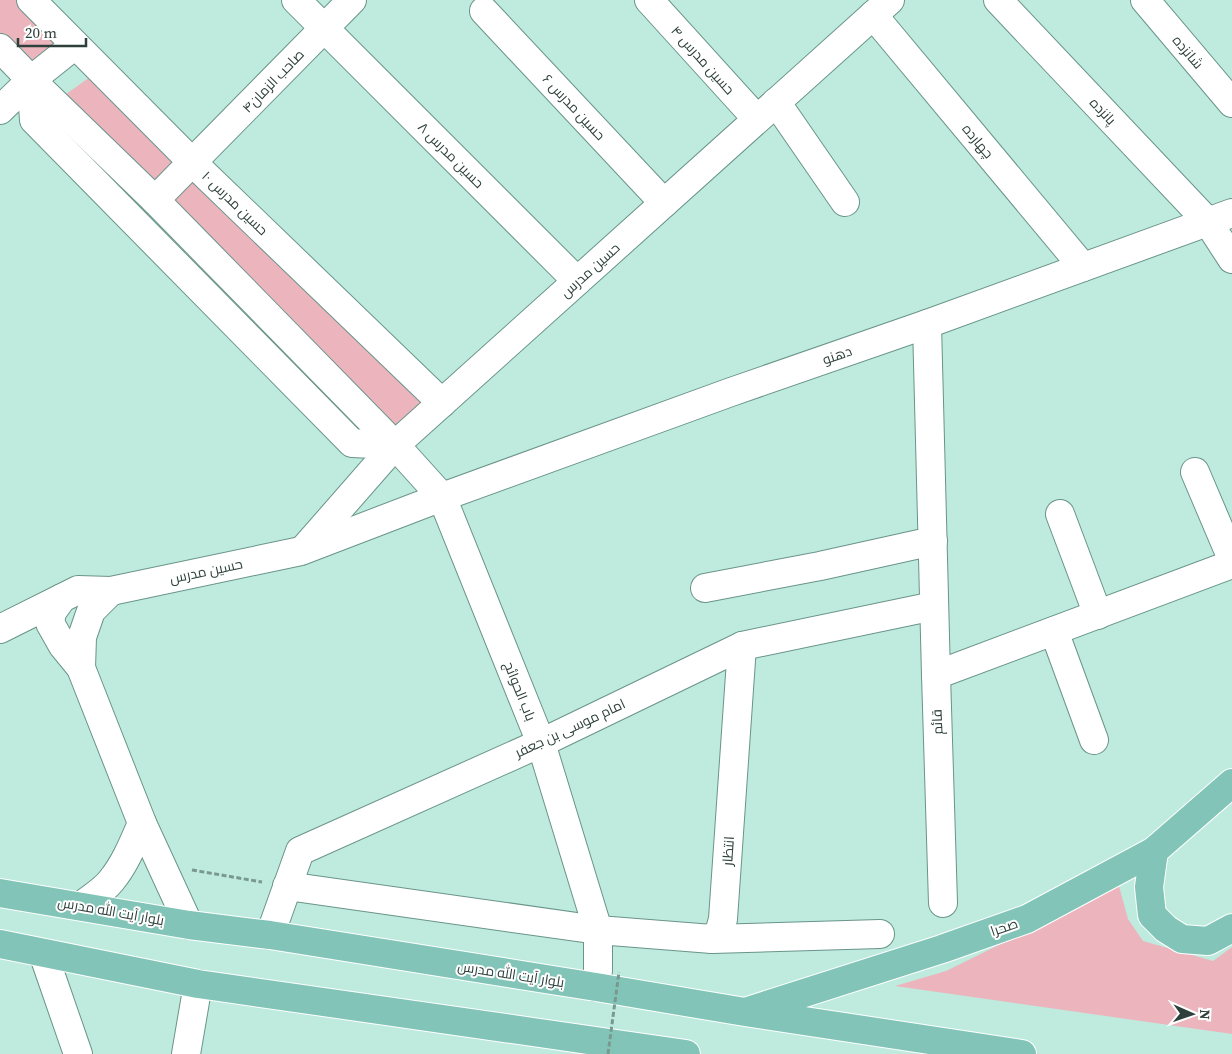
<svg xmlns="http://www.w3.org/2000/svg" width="1232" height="1054" viewBox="0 0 1232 1054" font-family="'Source Serif 4',Cairo,serif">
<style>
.green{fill:#ecb5bd}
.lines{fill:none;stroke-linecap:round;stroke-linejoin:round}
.minor-casing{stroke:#6a9489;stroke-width:30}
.major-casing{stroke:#fff;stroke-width:30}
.path{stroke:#799990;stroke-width:3;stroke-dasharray:5 2.5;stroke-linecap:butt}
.minor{stroke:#fff;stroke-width:28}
.major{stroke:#82c5b8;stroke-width:28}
.path-bridge{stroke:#799990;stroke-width:3;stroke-dasharray:5 2.5;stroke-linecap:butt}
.labels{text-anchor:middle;stroke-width:4;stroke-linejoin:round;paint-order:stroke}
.street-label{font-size:14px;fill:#2e403b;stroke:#fff}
</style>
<rect width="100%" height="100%" fill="#beebde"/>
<g class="green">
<polygon points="0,0 22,0 64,40 28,66 0,38"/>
<polygon points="97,72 183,160 157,188 62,97"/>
<polygon points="194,170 433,403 399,434 164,201"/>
<polygon points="1119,886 1128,919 1143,941 1213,961 1232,947 1232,1034 895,986 946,971"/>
</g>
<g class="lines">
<defs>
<g id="minor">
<polyline points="31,0 193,163 442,403"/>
<polyline points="296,0 577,281"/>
<polyline points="649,0 757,119"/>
<polyline points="998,0 1208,222 1232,259"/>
<polyline points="1145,0 1232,103"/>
<polyline points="484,11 664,203"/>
<polyline points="873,15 1083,267"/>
<polyline points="0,48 31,80 155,200 395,445 442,497 541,743 598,930 598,970 596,987"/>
<polyline points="31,80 34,120 352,443 395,445"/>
<polyline points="776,102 845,202"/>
<polyline points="0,110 31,80 75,45"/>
<polyline points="155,200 352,0"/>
<polyline points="927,324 936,675 943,903"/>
<polyline points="1195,472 1232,559"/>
<polyline points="1060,514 1098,615"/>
<polyline points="304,549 395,445 890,0"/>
<polyline points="705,588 820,566 933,541"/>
<polyline points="0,629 62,598"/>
<polyline points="1054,631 1094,740"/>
<polyline points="81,668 82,637 91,611 111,591"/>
<polyline points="936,675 1232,564"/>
<polyline points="287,886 598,930 712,939 720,930 723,919 742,646"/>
<path d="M81,906C91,898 103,891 111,881C125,864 133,844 142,823"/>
<polyline points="189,925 142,823 81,668 63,646 50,623 52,612 62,598 78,590 111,591 301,551 442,497 731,392 927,324 1232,213"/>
<polyline points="270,935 300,851 541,743 742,646 934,606"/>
<polyline points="712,939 880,934"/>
<polyline points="43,953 78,1054"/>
<polyline points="186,1054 198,984"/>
</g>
<g id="major">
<polyline points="1154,851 1149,887 1152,915 1166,929 1182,939 1208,941 1232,928"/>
<polyline points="0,893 189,925 270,935 596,987 745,1012 1022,1054"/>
<polyline points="0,944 198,984 686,1054"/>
<polyline points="751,1010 942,949 1027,919 1154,851 1232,783"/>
</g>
</defs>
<use href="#minor" class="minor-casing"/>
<use href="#major" class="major-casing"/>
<polyline class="path" points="192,870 262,882"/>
<use href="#minor" class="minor"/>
<use href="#major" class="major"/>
<polyline class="path-bridge" points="608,1054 619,972"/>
</g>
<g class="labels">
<g class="street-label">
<text transform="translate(1188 52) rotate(50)" y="5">شانزده</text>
<text transform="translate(703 60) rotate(48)" y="5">حسین مدرس ۴</text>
<text transform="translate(273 81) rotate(-46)" y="5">صاحب الزمان۴</text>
<text transform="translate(574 107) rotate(47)" y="5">حسین مدرس ۶</text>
<text transform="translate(1103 111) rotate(47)" y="5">پانزده</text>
<text transform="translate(978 141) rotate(50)" y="5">چهارده</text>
<text transform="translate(451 155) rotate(45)" y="5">حسین مدرس ۸</text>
<text transform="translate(235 203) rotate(44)" y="5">حسین مدرس ۱۰</text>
<text transform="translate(590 270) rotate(-42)" y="5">حسین مدرس</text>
<text transform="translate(837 355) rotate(-19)" y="5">دهنو</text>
<text transform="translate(206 571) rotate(-12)" y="5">حسین مدرس</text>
<text transform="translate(520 691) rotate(68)" y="5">باب الحوائج</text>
<text transform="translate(937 722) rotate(-92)" y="5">قائم</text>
<text transform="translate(570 728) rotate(-25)" y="5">امام موسی بن جعفر</text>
<text transform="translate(728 851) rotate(-86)" y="5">انتظار</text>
<text transform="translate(111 911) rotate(10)" y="5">بلوار آیت الله مدرس</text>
<text transform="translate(1004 927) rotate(-19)" y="5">صحرا</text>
<text transform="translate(511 974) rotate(9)" y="5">بلوار آیت الله مدرس</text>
</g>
</g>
<g transform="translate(1192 1014) rotate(92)" stroke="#ffffff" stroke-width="4" paint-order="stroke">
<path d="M0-4L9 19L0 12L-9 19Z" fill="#2e403b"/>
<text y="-8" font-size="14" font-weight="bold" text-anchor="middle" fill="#2e403b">N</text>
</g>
<path d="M18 38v8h68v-8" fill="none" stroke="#2e403b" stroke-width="2.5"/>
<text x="25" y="38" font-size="15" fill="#2e403b" stroke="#ffffff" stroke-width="4" paint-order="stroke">20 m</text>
</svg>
